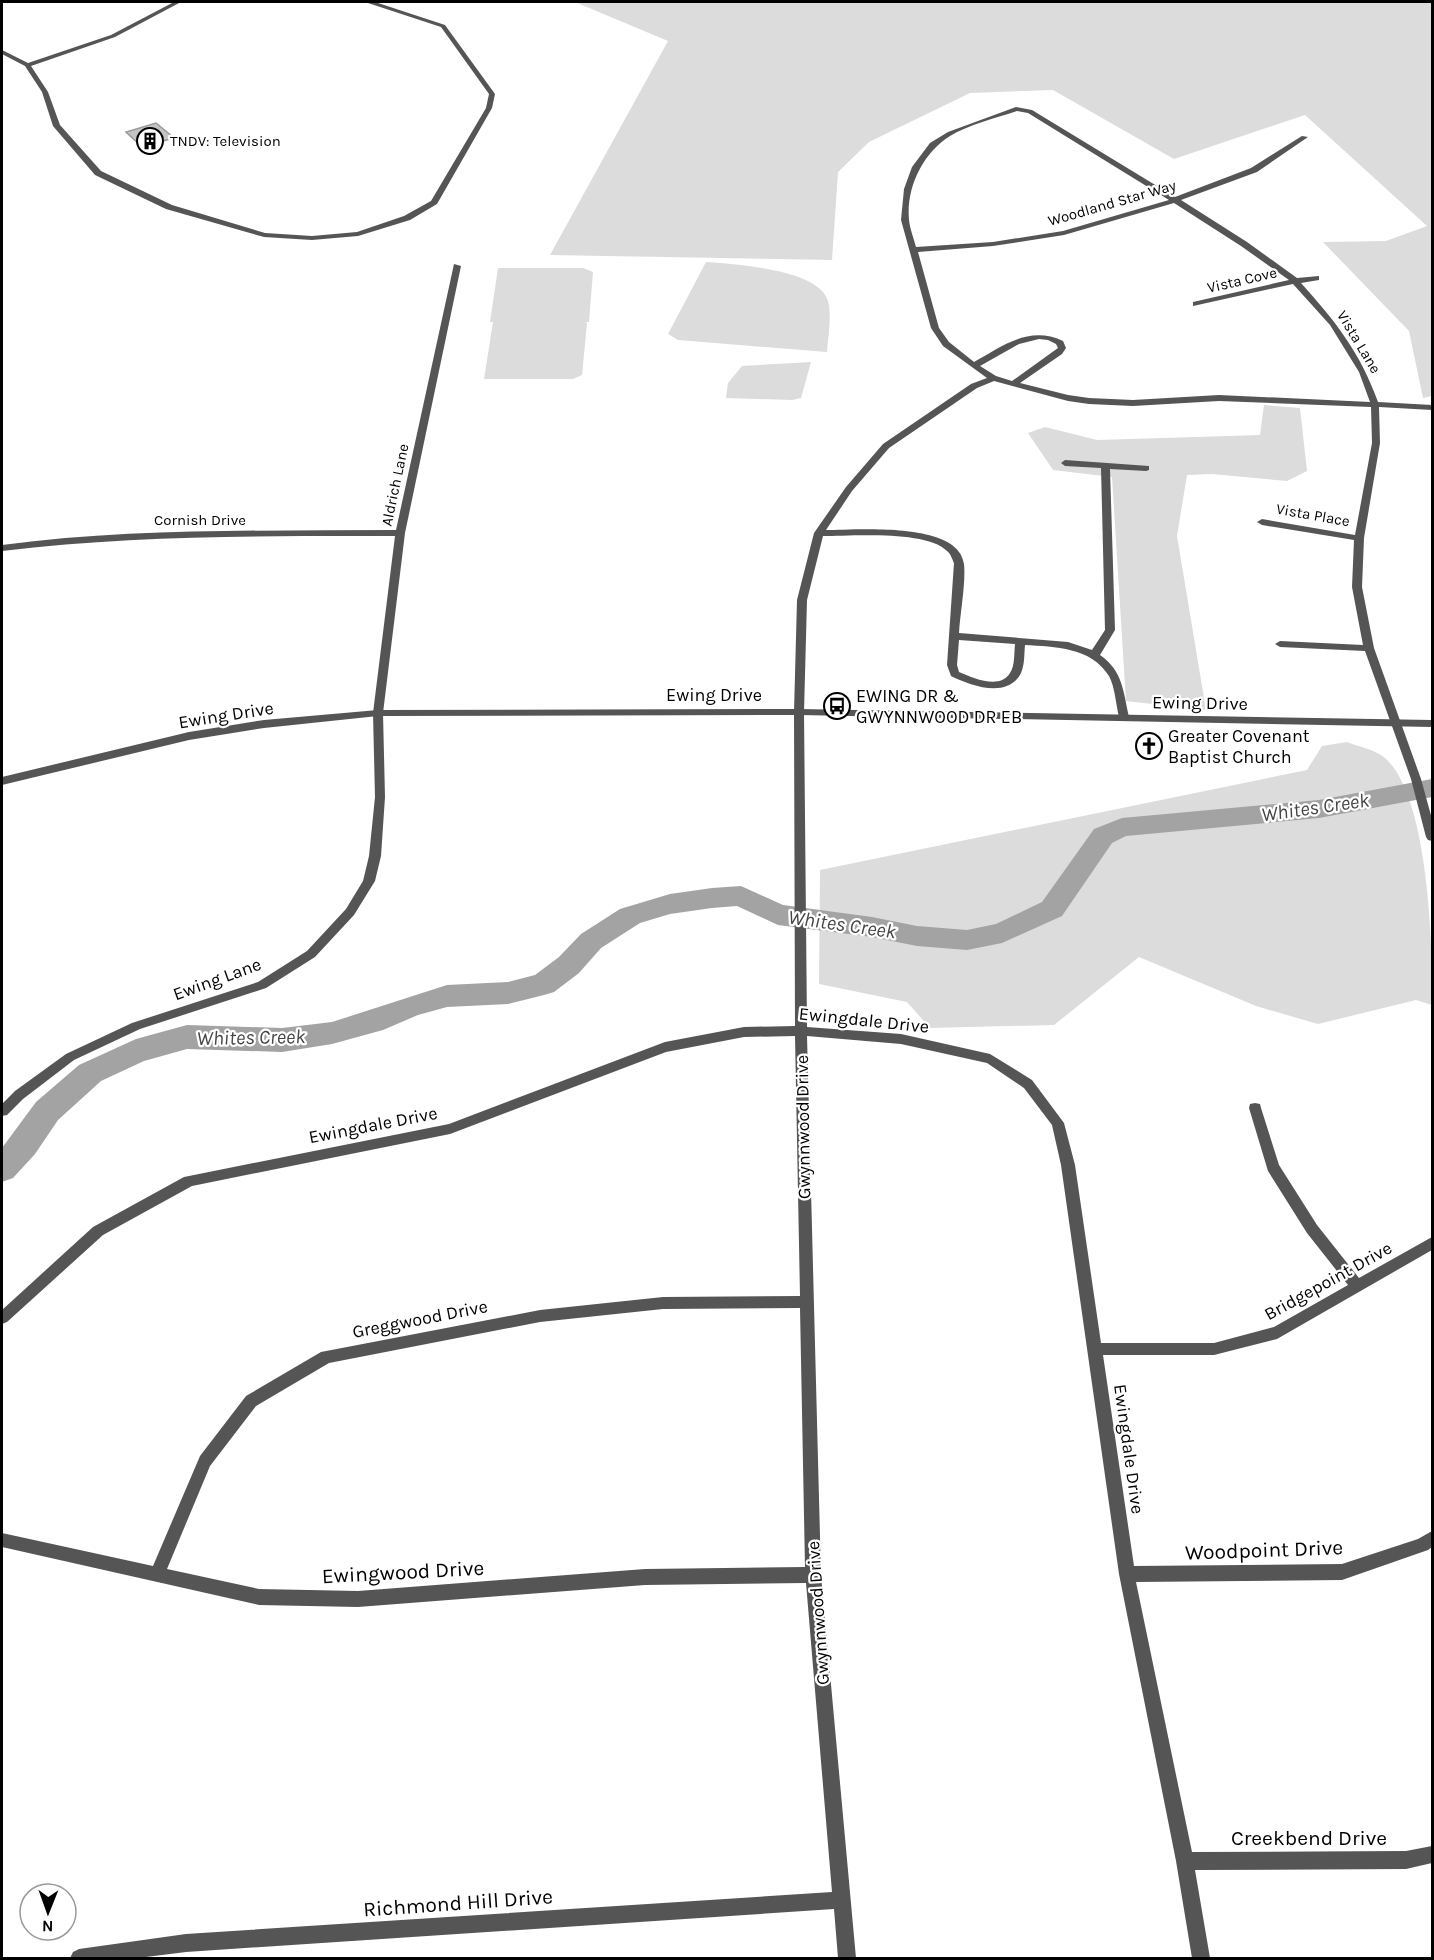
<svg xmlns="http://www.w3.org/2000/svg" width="1434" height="1960" viewBox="0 0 1434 1960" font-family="Karla,sans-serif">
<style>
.green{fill:#dcdcdc}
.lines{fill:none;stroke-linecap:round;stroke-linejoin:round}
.river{fill:#a3a3a3;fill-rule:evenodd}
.building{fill:#c4c4c4;stroke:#999;stroke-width:1.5}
.minor{fill:#555;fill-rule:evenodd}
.tertiary{fill:#555;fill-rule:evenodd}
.labels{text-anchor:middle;stroke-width:4.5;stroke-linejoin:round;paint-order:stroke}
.far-poi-label{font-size:15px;fill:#000;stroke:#fff;text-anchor:start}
.far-street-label{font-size:15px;fill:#000;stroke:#fff}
.street-label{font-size:18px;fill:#000;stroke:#fff}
.poi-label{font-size:18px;fill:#000;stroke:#fff;text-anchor:start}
.water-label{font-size:20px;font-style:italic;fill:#444;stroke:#fff}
.near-street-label{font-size:21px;fill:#000;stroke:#fff}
</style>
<rect width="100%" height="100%" fill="#fff"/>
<g class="green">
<polygon points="575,2 1432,2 1432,396 1423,398 1409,331 1323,242 1386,241 1427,226 1305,115 1174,159 1053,90 970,93 869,142 838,172 832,260 550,255 668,41"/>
<path d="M706,262C733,264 819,269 828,301C832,317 828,336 827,352L678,340L668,334Z"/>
<polygon points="498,268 583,268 593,272 589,322 585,322 587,323 582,375 573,379 484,379 493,322 490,322"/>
<polygon points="811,362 801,398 792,400 726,398 728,383 742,366"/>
<polygon points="1264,405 1300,408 1307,471 1287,481 1212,474 1187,475 1177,536 1206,710 1126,701 1112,477 1053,470 1028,433 1045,427 1097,440 1260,435"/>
<path d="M1347,742C1357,746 1371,749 1381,755C1429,787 1433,950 1432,1005L1416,1000L1318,1024L1256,1006L1139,957L1054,1025L930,1028L907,1002L819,984L820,870L1307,770L1322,746Z"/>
</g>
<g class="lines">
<polygon class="river" points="1432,779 1432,797 1319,818 1126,836 1112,843 1062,916 1002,943 967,950 917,946 872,937 778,925 737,906 712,908 670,914 640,923 601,948 579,973 554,992 544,995 508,1004 447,1007 418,1015 383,1030 332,1044 282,1052 187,1049 144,1061 101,1081 58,1120 35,1154 13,1178 2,1182 2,1148 36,1102 79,1065 136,1039 187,1025 282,1028 332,1022 447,985 508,982 535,975 559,957 581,934 620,909 670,894 712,888 741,886 783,905 872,917 917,926 967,930 996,924 1042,902 1094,829 1122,818 1319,800"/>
</g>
<polygon class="building" points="156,123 174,138 142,147 126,132"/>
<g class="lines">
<g class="minor">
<polygon points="174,2 181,2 115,37 31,66 48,92 60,125 101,171 172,205 265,233 312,236 357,232 404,216 431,201 486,108 489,94 441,27 368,3 367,2 375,2 445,25 495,94 492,108 437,204 410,220 358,236 312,240 264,237 166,209 95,175 53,126 42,92 25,66 2,54 2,50 28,63 111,35"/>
<path d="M1016,107L1032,110L1175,197L1251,168L1302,136L1308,137L1257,172L1181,200L1247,242L1297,278L1319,276V280L1301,283C1336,322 1360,352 1378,402L1432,405V410L1379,407L1380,443L1364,538L1362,587L1374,648L1421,779L1432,819V841L1428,840L1426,837L1411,779L1365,651L1280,647L1275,644L1280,641L1363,645L1352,587L1354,540L1262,525L1257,522L1262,519L1355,535L1372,443L1371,407L1219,401L1133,406L1089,404L1068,401L994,381L977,388L889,448L852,491L826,530C856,530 959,521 964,564C966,582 960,614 959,633L1068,642L1092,650L1105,630L1101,468L1065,466L1061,463L1065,460L1149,466V470L1146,471L1110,469L1115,630L1100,655C1123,671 1123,691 1129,717L1124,720L1119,717C1116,705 1115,687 1109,676C1091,647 1055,647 1025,645C1024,654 1025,664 1021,673C1008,699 971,686 951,676L947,665L954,563C952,559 951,554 947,551C927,530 851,536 823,536L807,600L804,712L807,1027L901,1034L990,1054L1032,1080L1064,1123L1075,1165L1101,1343H1214L1274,1327L1348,1285L1307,1233L1268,1171L1249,1108L1250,1104L1255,1103L1260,1104L1261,1108L1279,1165L1317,1225L1359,1278L1432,1237V1250L1277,1339L1214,1355H1103L1134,1566L1342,1564L1418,1539L1432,1531V1547L1428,1550L1342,1580L1136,1582L1192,1852L1406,1851L1432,1846V1863L1406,1869L1195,1870L1210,1958H1192L1176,1861L1119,1574L1061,1165L1052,1125L1024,1088L987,1063L901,1044L807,1036L821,1575L856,1958H838L834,1909L186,1952L138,1958H70L73,1952L79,1949L186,1934L832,1892L806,1583L645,1585L358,1607L259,1605L2,1547V1533L153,1566L200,1456L246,1396L321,1352L540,1310L663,1297L800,1296L795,1036L744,1037L666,1052L450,1134L192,1186L103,1235L7,1322L2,1324V1310L93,1227L184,1177L449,1124L665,1042L744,1027L795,1026L794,712L797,600L814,533L846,487L883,444L971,384L987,378L943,346L931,328L901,220L904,189L912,167L930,143L948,132ZM1017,111L1028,113L1169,200L1063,231L993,242L916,247C914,239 910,229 909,220C906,187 923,153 950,136C968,125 996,118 1017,111ZM1174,203L1241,246L1289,280L1193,302V306L1293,284L1330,325L1359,372L1370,402L1219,395L1133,400L1089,398L1068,395L1020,383L1062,354L1066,348L1063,341C1029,325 1003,346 974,362L949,342L939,328L918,252L993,246L1064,235ZM1039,339L1048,340L1056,344L1058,348L1012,381L996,376L980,366L1019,344ZM959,640L1015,644C1014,653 1015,666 1010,673C1000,690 973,678 959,672L957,665ZM800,1308L805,1567L645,1569L358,1591L259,1589L167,1569L210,1466L256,1406L329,1363L540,1322L663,1309Z"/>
<path d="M454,264L461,266L405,533L383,713L385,797L381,856L375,881L354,915L315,957L266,988L140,1029L74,1060L23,1099L7,1115L2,1116V1104L15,1091L66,1054L132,1023L258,982L307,951L346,909L363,881L369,856L375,797L373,713L395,536C264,536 133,535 2,551V545C132,528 264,531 396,530Z"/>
</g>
<polygon class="tertiary" points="799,709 1432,720 1432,727 799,715 378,716 264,728 189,740 2,785 2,777 189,732 264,720 378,710"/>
</g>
<defs>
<symbol id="building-ring" viewBox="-11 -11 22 22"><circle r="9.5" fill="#fff" stroke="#000" stroke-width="1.5"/><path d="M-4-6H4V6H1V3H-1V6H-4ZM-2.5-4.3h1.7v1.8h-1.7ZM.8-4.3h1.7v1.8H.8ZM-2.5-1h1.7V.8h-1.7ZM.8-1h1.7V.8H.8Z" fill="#000"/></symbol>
<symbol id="bus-ring" viewBox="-11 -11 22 22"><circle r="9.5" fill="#fff" stroke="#000" stroke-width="1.5"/><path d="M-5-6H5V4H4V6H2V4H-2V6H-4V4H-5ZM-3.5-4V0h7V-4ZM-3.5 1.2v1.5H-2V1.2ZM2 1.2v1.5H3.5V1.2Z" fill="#000"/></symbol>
<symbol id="church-ring" viewBox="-11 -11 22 22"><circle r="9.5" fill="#fff" stroke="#000" stroke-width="1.5"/><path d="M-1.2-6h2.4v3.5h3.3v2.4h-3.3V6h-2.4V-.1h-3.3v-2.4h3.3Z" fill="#000"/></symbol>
</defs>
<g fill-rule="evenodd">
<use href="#building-ring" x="135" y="126" width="30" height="30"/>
<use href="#bus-ring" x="822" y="691" width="30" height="30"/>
<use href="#church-ring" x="1134" y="731" width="30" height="30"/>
</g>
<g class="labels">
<g class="far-poi-label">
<text x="170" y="146">TNDV: Television</text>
</g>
<g class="far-street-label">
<text transform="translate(1112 203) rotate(-16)" y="5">Woodland Star Way</text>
<text transform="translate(1242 280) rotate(-13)" y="5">Vista Cove</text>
<text transform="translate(1359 342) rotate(59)" y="5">Vista Lane</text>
<text transform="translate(395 485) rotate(-78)" y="5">Aldrich Lane</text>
<text transform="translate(1313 515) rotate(10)" y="5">Vista Place</text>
<text x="200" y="525">Cornish Drive</text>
</g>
<g class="street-label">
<text x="714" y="701">Ewing Drive</text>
<text transform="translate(1200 703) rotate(1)" y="6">Ewing Drive</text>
<text transform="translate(226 715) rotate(-9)" y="6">Ewing Drive</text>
<text transform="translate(217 979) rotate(-20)" y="6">Ewing Lane</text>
<text transform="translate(864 1020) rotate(6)" y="6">Ewingdale Drive</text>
<text transform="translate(373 1125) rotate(-11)" y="6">Ewingdale Drive</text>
<text transform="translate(803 1127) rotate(-91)" y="6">Gwynnwood Drive</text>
<text transform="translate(1328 1281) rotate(-29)" y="6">Bridgepoint Drive</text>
<text transform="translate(420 1319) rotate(-11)" y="6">Greggwood Drive</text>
<text transform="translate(1129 1449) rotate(82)" y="6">Ewingdale Drive</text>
<text transform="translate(818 1613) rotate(-94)" y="6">Gwynnwood Drive</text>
</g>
<g class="poi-label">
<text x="856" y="702">EWING DR &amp;<tspan x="856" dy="21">GWYNNWOOD DR EB</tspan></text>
<text x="1168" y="742">Greater Covenant<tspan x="1168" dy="21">Baptist Church</tspan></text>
</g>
<g class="water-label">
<text transform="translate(1315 807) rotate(-8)" y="7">Whites Creek</text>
<text transform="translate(842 924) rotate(8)" y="7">Whites Creek</text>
<text transform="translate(251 1037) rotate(-1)" y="7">Whites Creek</text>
</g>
<g class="near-street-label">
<text transform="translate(1264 1550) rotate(-2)" y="7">Woodpoint Drive</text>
<text transform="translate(403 1572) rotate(-3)" y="7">Ewingwood Drive</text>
<text x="1309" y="1845">Creekbend Drive</text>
<text transform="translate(458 1903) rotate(-4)" y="7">Richmond Hill Drive</text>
</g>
</g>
<rect width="1434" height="1960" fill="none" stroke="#000000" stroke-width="6"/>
<g transform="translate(48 1912) rotate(181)"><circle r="28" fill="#ffffff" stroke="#999999" stroke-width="1.5"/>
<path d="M0-4.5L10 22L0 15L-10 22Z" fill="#000000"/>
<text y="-9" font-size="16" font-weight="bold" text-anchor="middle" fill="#000000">N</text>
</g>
</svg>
